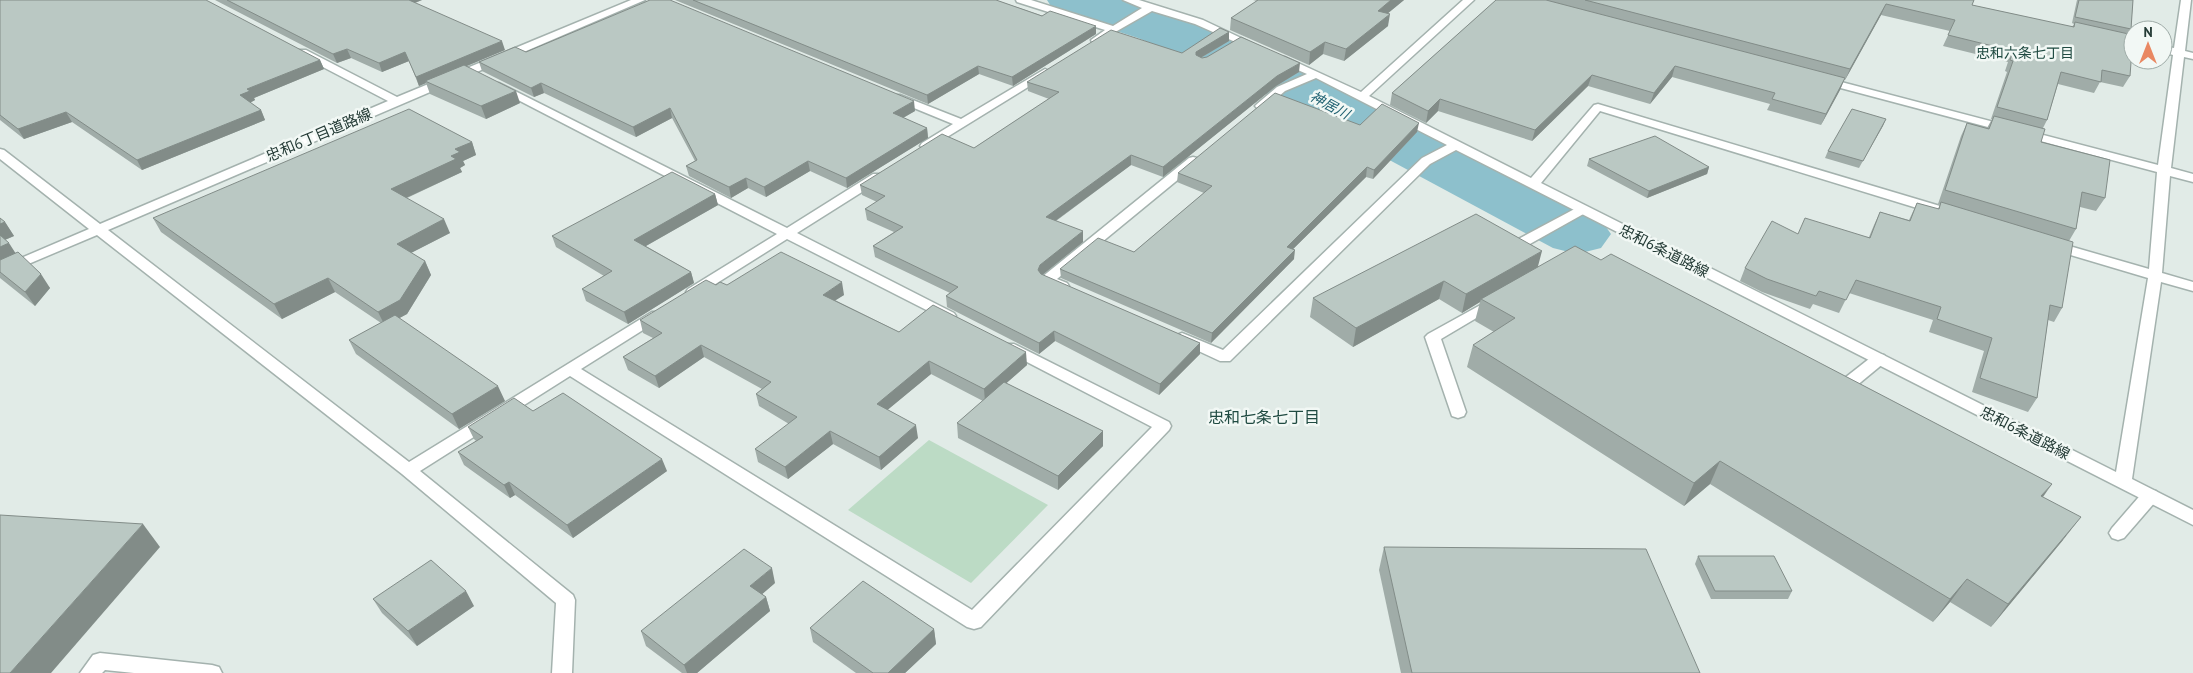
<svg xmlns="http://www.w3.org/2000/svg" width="2193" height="673" viewBox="0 0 2193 673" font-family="'PT Sans','Noto Sans JP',sans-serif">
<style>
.green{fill:#bcdbc5}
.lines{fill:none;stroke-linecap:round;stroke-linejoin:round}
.river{fill:#8dc0cc;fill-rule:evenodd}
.lane-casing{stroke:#a4b2ae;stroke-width:3}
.street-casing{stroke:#a4b2ae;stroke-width:3}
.lane{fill:#fff;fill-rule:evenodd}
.street{fill:#fff;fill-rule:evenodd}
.wall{fill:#a0aca8}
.shaded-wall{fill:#828c88}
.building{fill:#bac8c3;stroke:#828c88}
.labels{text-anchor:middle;stroke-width:5;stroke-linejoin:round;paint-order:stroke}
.far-neighbourhood-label{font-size:14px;fill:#204b42;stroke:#f2f8f5}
.far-water-label{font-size:14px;font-style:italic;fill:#216272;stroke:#f2f8f5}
.street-label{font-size:15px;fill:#233a35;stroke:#f2f8f5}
.neighbourhood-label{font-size:16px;fill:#204b42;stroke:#f2f8f5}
</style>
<rect width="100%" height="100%" fill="#e1ebe7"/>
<polygon class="green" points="929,440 1048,505 971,583 848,510"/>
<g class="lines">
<polygon class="river" points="1047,0 1124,0 1176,16 1290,61 1601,220 1611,234 1601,248 1577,254 1553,248 1250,85 1138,38 1054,11"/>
<defs>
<g id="lane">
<polygon points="1582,205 1589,209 1587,212 1519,250 1514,251 1507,247 1509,244"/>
<polygon points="1495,297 1500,298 1502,301 1500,304 1441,339 1466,412 1464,416 1458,418 1452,416 1425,337 1428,334"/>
<polygon points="1879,354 1884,355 1887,359 1884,363 1844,396 1838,397 1832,396 1830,392 1832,388 1874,355"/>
<polygon points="2150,490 2156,491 2159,496 2156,501 2124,538 2118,540 2112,538 2109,533 2112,528 2144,491"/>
<polygon points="100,653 212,665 219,667 222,673 134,673 105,670 102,673 80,673 93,655"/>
</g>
<g id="street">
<polygon points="631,0 645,0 108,230 409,462 652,312 662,312 664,315 662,318 581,369 972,610 1152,427 1004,350 1001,347 1004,344 1014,344 1169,422 1171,426 1169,430 981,627 974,629 967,627 570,376 420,471 573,595 575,600 572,673 552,673 556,603 402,474 97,235 0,276 0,267 89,229 0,159 0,149 4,150 100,224 388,101 298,54 297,52 298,50 306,50 397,97"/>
<polygon points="1016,0 1031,0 1113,26 1142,8 1123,0 1139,0 1203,20 1260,47 1259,49 1251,49 1195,24 1152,11 1096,43 1092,42 1091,40 1105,30 1017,2"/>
<polygon points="1463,0 1474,0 1369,96 1531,178 1594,105 1598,104 1940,206 1942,209 1940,212 1930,212 1600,111 1541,183 2116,472 2148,278 2047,248 2045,245 2052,241 2149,269 2157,172 1818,82 1816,80 1822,77 1826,78 2158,165 2173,55 2163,52 2163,46 2174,48 2181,0 2191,0 2185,51 2193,53 2193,59 2184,57 2171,168 2193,174 2193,182 2170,176 2162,273 2193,282 2193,291 2161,282 2132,479 2193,510 2193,525 1456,150 1430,164 1230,361 1220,361 1177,341 1174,338 1177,335 1182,333 1223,350 1422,158 1447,145 1316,78 1285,91 1265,108 1257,108 1255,106 1257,104 1277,87 1307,74 1277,61 1276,59 1277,57 1285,57 1361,92"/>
<polygon points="1045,69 1051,72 1049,74 926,150 920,146 922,143 953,124 892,99 890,97 892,95 900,95 961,119"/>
<polygon points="499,83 787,228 873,174 881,174 883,177 881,180 797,233 954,313 956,316 954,319 944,319 787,239 698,295 688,295 686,292 688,289 777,234 495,88 493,86 495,84"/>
<path d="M1193,157L1197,158L1199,161L1197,164L1057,279L1067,283L1069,286L1067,289C1059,291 1045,287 1040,280L1042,277L1189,158Z"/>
</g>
</defs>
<use href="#lane" class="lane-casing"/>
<use href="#street" class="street-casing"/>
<use href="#lane" class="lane"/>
<use href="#street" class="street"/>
</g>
<g class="wall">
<polygon points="0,0 320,60 324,69 254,98 255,100 250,103 261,110 265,120 142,170 72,122 24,139 0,120"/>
<polygon points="215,0 422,0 415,3 505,50 467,66 520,103 486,119 430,94 426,83 419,86 409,61 382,72 351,58 337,63"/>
<polygon points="675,0 996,0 1096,34 1013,86 979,74 928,104"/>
<polygon points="1253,0 1404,0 1387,14 1388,26 1344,61 1323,54 1309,65 1230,30 1231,18 1257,1"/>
<polygon points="1496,0 1974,0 1972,5 2072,27 2074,24 2072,23 2077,0 2133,0 2131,29 2129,34 2130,76 2123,87 2100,82 2094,93 2058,84 2047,120 2043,128 2041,142 2105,198 2096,211 2080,207 2076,229 2069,241 2062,308 2054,322 2048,320 2037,398 2028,412 1972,392 1984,351 1929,332 1933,320 1849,293 1839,313 1813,304 1810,309 1762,292 1740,281 1745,268 1798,234 1869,237 1874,225 1880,212 1909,220 1917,203 1938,209 1940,204 1938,204 1961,136 1967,123 1987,128 1992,119 1991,119 2007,72 2005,71 2008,62 1943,46 1950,31 1881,15 1845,80 1844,80 1840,90 1821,125 1767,110 1770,104 1672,77 1650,104 1588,86 1532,141 1438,111 1426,123 1390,105 1392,93"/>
<polygon points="1229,32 1229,41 1201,58 1299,72 1276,86 1163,177 1131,165 1056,221 1083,242 1042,275 1200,343 1200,354 1159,395 1055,341 1039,354 947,307 946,296 950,293 875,257 873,246 894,232 867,220 865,209 877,202 862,195 860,185 974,148 1049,99 1028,91 1027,82 1182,53"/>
<polygon points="526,52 915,111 903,118 927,128 928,138 847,188 810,171 766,197 748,188 731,198 689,176 686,166 695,161 672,118 636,137 544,93 534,97 482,71 479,62"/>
<polygon points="1886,119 1859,168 1825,158 1828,151"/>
<polygon points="1360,125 1417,132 1373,179 1366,177 1293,249 1294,259 1211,343 1061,278 1060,269 1134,252 1204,193 1177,182 1178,173"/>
<polygon points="472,142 476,155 463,161 465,165 460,168 462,172 407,198 450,233 411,253 425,261 431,275 407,314 399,318 505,401 459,429 356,354 349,340 381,323 335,292 282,319 161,232 153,218"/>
<polygon points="1589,159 1709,167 1707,174 1647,198 1587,166"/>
<polygon points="715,194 718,205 646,246 691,272 694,283 628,324 586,301 582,289 604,276 556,247 552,236"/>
<polygon points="0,218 5,222 14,236 5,240 16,254 50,288 35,306 0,278"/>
<polygon points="1538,267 2043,497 2063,540 1991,627 1950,602 1933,622 1710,484 1684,506 1467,367 1473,345 1494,332 1475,321 1480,302 1462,313 1439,299 1353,347 1310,317 1313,298"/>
<polygon points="716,285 727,285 844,295 835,300 899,332 1027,365 1006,383 1103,431 1103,446 1058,490 958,438 957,423 983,401 931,374 887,410 918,438 881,470 833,444 788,479 758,462 755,449 789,424 759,406 756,394 762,389 704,357 659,388 628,370 623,357 653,338 643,333 640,320"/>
<polygon points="533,411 667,471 573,538 515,495 510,498 464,465 458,452 476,441 474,439 468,427"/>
<polygon points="1384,547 1700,673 1401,673 1379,570"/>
<polygon points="1698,556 1792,591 1788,599 1711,599 1695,564"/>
<polygon points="775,583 762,594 766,597 770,611 697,673 682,673 646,646 641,631"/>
<polygon points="373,599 474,606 417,646 382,613"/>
<polygon points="810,628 934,629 936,644 905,673 856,673 813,642"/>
</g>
<g class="shaded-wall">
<polygon points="404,0 422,0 406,6"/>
<polygon points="1391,0 1404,0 1376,23 1378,11"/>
<polygon points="1886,4 1881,15 1845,80 1850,69"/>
<polygon points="1390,14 1388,26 1344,61 1346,49"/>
<polygon points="1096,26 1096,34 1013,86 1012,77"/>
<polygon points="1229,32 1229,41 1195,61 1196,52"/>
<polygon points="502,41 505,50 428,82 425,81 426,83 419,86 416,77"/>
<polygon points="1325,42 1323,54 1309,65 1310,52"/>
<polygon points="347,49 351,58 337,63 333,54"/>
<polygon points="405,52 409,61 382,72 379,63"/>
<polygon points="320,60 324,69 254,98 255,100 245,105 240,95 247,89"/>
<polygon points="1300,63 1299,72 1276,86 1163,177 1163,167 1277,76"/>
<polygon points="978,66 979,74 928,104 927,95"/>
<polygon points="1675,66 1672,77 1650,104 1654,93"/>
<polygon points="1592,75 1588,86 1532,141 1535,130"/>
<polygon points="1845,78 1840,90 1821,125 1826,114"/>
<polygon points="541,83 544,93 534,97 531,88"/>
<polygon points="516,91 520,103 486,119 481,106"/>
<polygon points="1440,99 1438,111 1426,123 1428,111"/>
<polygon points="914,101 915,111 894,123 893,113"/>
<polygon points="670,108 672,118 636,137 633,127"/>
<polygon points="261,110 265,120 142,170 137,160"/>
<polygon points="66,112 72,122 24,139 18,129"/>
<polygon points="1886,119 1883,126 1859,168 1863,161"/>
<polygon points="1419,123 1417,132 1373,179 1374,170"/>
<polygon points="927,128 928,138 847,188 846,178"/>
<polygon points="472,142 476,155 463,161 465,165 460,168 462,172 397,202 391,189 451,156 455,149"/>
<polygon points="1131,155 1131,165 1047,227 1046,217"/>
<polygon points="808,161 810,171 766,197 764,187"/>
<polygon points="1367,167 1366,177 1286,256 1287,247"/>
<polygon points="1709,167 1707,174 1647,198 1649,191"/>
<polygon points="746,178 748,188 731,198 729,187"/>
<polygon points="715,194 718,205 637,251 634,240"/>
<polygon points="444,219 450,233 403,257 397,244"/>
<polygon points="5,222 14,236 2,241 0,239 0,224"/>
<polygon points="1083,231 1083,242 1041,276 1038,270 1040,265"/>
<polygon points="9,243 18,257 0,265 0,247"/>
<polygon points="1295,250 1294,259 1211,343 1212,333"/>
<polygon points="1542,251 1537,270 1481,299 1480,302 1462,313 1466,294"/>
<polygon points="425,261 431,275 407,314 385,326 378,312"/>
<polygon points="691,272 694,283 628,324 624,312"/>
<polygon points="41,274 50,288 35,306 25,292"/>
<polygon points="328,278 335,292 282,319 274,304"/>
<polygon points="1444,281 1439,299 1353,347 1356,328"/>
<polygon points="842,282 844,295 825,307 823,295"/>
<polygon points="1054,331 1055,341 1039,354 1039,343"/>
<polygon points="1200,343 1200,354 1159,395 1160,384"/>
<polygon points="701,345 704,357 659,388 655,376"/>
<polygon points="1026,352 1027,365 985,402 984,389"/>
<polygon points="929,361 931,374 879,417 877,404"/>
<polygon points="498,386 505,401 459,429 452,414"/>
<polygon points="916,425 918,438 881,470 879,457"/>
<polygon points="830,431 833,444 788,479 785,467"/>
<polygon points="1103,431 1103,446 1058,490 1058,476"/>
<polygon points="662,459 667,471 573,538 567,525"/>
<polygon points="1720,461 1710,484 1684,506 1694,483"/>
<polygon points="509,482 515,495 510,498 504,485"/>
<polygon points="2052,484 2036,507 2041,496"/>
<polygon points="2081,517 2063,540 1991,627 2008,604"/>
<polygon points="143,524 160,547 51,673 10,673"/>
<polygon points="772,568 775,583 754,601 750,586"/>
<polygon points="1967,579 1950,602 1933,622 1950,599"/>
<polygon points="466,591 474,606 417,646 408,631"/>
<polygon points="766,597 770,611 697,673 687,673 684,665"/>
<polygon points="934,629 936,644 905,673 888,673"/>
</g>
<g class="building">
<polygon points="0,0 206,0 320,60 247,89 250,91 240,95 261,110 137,160 66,112 18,129 0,115"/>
<polygon points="227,0 409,0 502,41 416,77 405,52 379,63 347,49 333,54"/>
<polygon points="650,0 670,0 914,101 893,113 927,128 846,178 808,161 764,187 746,178 729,187 686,166 697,160 670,108 633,127 541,83 531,88 479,62 515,47 526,52"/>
<polygon points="693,0 996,0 1042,16 1050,11 1096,26 1012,77 978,66 927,95"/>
<polygon points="1258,0 1391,0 1378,11 1390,14 1346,49 1325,42 1310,52 1231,18"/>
<polygon points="1496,0 1546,0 1845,78 1826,114 1772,99 1775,93 1675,66 1654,93 1592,75 1535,130 1440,99 1428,111 1392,93"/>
<polygon points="1585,0 1974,0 1972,5 2074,27 2075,22 2133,35 2130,76 2102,70 2101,82 2061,72 2047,120 1997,107 2013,61 2010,60 2013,51 1948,35 1955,20 1886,4 1850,69"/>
<polygon points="2079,0 2133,0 2131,29 2075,17"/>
<polygon points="1220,28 1229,32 1196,52 1196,55 1202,58 1207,57 1241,37 1300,63 1277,76 1163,167 1131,155 1046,217 1083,231 1040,265 1038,270 1041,274 1200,343 1160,384 1054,331 1039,343 946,296 958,287 873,246 903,227 865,209 885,196 860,185 942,134 974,148 1059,92 1027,82 1111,30 1182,53"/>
<polygon points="464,65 516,91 481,106 425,81"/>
<polygon points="1275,93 1360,125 1382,104 1419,123 1374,170 1367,167 1287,247 1295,250 1212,333 1060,269 1098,238 1134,252 1212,186 1178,173"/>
<polygon points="409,109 472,142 455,149 460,152 451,156 456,159 391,189 444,219 397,244 425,261 400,300 378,312 328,278 274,304 153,218"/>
<polygon points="1852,109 1886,119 1863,161 1828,151"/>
<polygon points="1994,116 2045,129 2041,142 2110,160 2105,198 2082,192 2076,229 1945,190 1967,123 1989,129"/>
<polygon points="1655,136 1709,167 1649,191 1589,159"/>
<polygon points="672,172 715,194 634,240 691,272 624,312 582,289 612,271 552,236"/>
<polygon points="1941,202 2073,242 2062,308 2050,305 2037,398 1980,378 1992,338 1937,319 1941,307 1856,280 1846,300 1819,291 1816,296 1767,279 1745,268 1772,221 1798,234 1805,218 1870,238 1880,212 1910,221 1917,203 1939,209"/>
<polygon points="1476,214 1542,251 1466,294 1444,281 1356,328 1313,298"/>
<polygon points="0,218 5,222 0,224"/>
<polygon points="0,235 9,243 0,247"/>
<polygon points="1575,246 1601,260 1611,254 2052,484 2041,496 2081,517 2008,604 1967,579 1950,599 1720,461 1694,483 1473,345 1515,318 1481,299"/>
<polygon points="18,252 41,274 25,292 0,272 0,260"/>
<polygon points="781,252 842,282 823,295 899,332 933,305 1026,352 984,389 929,361 877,404 916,425 879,457 830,431 785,467 755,449 797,417 756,394 771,382 701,345 655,376 623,357 662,333 640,320 706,280 716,285 720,282 727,285"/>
<polygon points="395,315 498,386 452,414 349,340"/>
<polygon points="1004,382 1103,431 1058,476 957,423"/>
<polygon points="563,393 662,459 567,525 509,482 504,485 458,452 483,437 468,427 514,398 533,411"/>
<polygon points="0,515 143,524 10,673 0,673"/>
<polygon points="1384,547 1646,549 1700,673 1412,673"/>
<polygon points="744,549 772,568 750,586 766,597 684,665 641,631"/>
<polygon points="1698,556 1774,556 1792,591 1715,591"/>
<polygon points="431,560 466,591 408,631 373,599"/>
<polygon points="863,581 934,629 888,673 873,673 810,628"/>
</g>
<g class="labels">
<g class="far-neighbourhood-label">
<text x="2025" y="58">忠和六条七丁目</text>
</g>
<g class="far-water-label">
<text transform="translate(1330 105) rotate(28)" y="5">神居川</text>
</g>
<g class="street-label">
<text transform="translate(319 135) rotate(-23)" y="5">忠和6丁目道路線</text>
<text transform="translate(1664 251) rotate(27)" y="5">忠和6条道路線</text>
<text transform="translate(2025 433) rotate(27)" y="5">忠和6条道路線</text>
</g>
<g class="neighbourhood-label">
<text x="1264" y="423">忠和七条七丁目</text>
</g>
</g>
<g transform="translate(2148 45)"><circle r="24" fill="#f2f8f5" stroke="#9faca8"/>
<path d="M0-4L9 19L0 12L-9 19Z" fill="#e98862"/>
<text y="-8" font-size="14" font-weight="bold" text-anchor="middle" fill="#233a35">N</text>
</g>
</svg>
